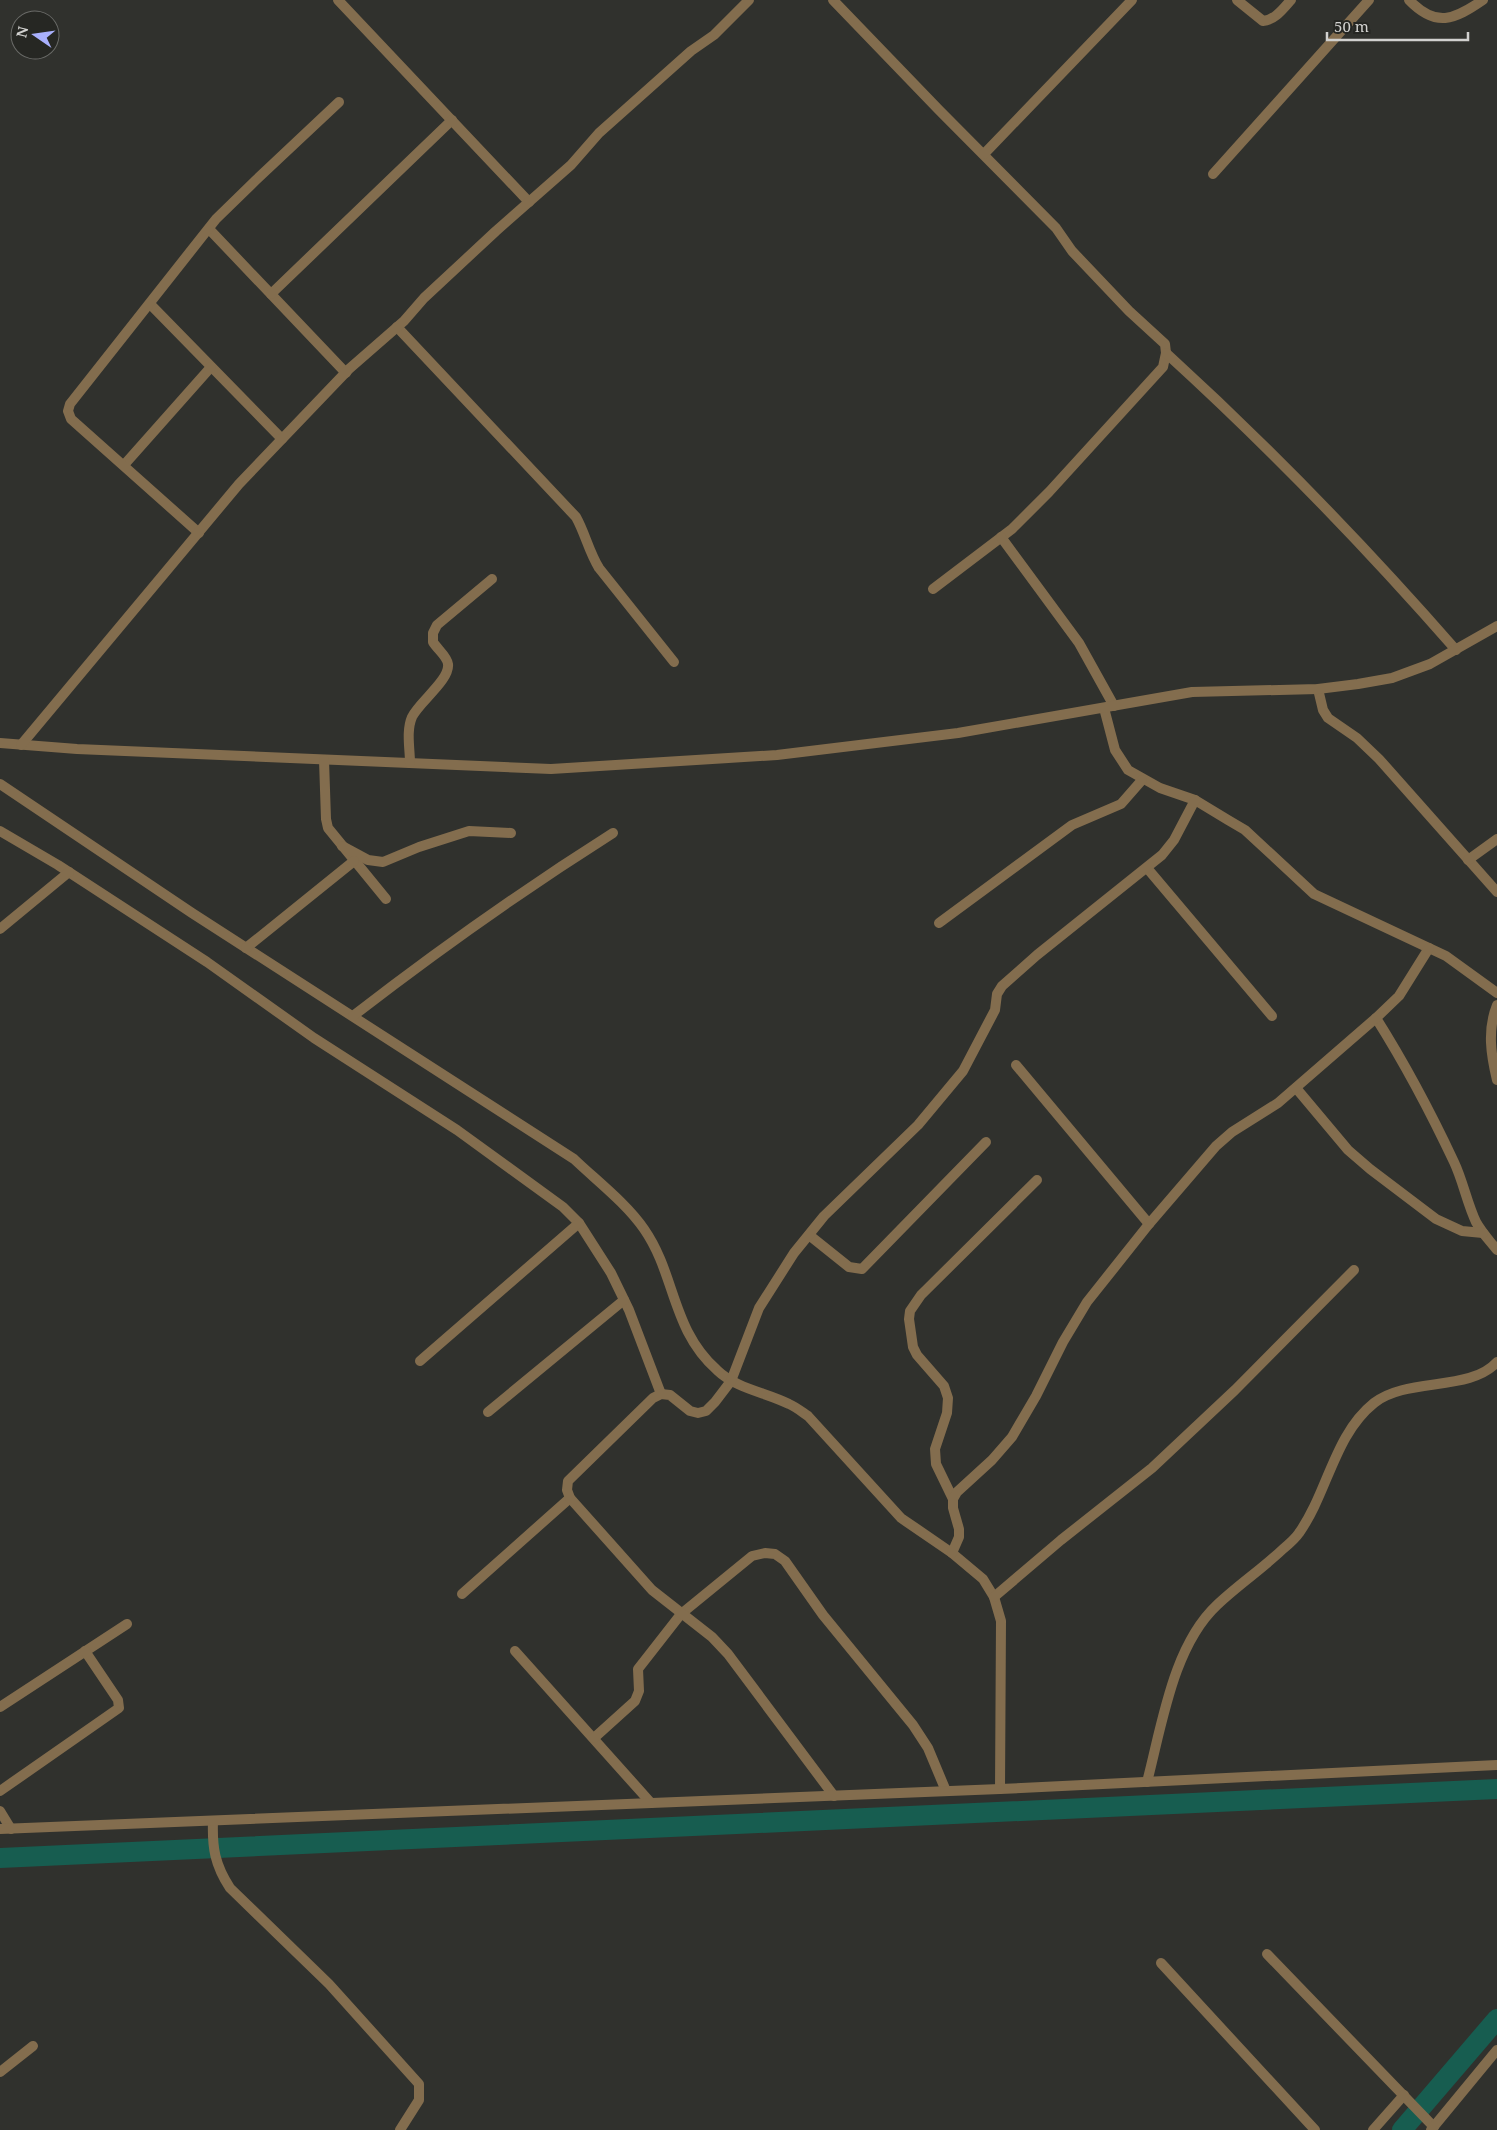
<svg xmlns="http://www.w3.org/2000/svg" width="1497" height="2130" viewBox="0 0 1497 2130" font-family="'Noto Serif',serif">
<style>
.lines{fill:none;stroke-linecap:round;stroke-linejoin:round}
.canal{stroke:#175d50;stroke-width:20}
.street{stroke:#836d4e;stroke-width:10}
</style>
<rect width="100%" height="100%" fill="#30312d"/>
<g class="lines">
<g class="canal">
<polyline points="0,1858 1497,1789"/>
<polyline points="1402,2130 1497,2019"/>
</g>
<g class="street">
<polyline points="338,0 529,202"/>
<polyline points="833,0 939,110 1056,228 1072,251 1129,311 1165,344 1166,353 1163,367 1049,492 1012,529 933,589"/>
<path d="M1237,0L1263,21C1275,20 1283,9 1291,0"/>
<path d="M1409,0C1436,28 1454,20 1483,0"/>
<polyline points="984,154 1132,0"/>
<polyline points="1213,174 1369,0"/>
<polyline points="209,229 346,373"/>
<polyline points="271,294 452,120"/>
<polyline points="150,304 282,439"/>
<path d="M397,327L576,517C585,533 589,552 599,568L674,662"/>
<path d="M1166,353C1268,446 1365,546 1456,650"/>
<polyline points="124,465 211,367"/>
<polyline points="199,533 71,419 68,411 70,404 216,219 256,180 339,102"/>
<polyline points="1001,537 1079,643 1114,706"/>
<polyline points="1318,689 1323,710 1328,718 1357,738 1379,759 1497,892"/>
<polyline points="1104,708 1115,750 1128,770 1160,788 1195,800 1228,820 1245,830 1314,894 1446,956 1497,993"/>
<polyline points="0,743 77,749 551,769 777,755 958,733 1192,692 1318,689 1358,684 1392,678 1430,664 1497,626"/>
<polyline points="21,745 239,484 349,369 404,321 424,298 496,231 571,165 599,133 691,51 714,35 749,0"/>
<polyline points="324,760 326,819 328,828 386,899"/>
<path d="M410,763C410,749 406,731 412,717C419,702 450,680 448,664C447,656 437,649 433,642V633L437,625L492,579"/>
<path d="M0,784L192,913L574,1159C597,1181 626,1203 644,1229C676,1275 671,1329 717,1370C737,1389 765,1392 789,1404C796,1407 802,1412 808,1416L901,1518L952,1553L983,1579L994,1597L1001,1621L1000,1789"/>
<polyline points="0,831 58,865 207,962 314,1038 457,1130 563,1207 579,1223 611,1273 629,1310 661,1394"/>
<polyline points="342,846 368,860 383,862 419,847 469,831 511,833"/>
<polyline points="1468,860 1497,839"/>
<polyline points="1147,868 1272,1016"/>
<polyline points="939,923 1072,825 1121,804 1142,780"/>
<polyline points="0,929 69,872"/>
<polyline points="246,948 354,861"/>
<path d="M1497,1005C1487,1030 1491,1055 1497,1080"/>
<path d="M353,1016C437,951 523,890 613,833"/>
<path d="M1376,1018C1405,1064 1431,1113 1454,1162C1463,1181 1467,1203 1476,1222C1482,1233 1490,1241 1497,1250"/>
<polyline points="1016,1065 1149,1224"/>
<polyline points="1296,1088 1348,1150 1370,1169 1436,1219 1462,1231 1483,1233"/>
<polyline points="809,1235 849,1267 862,1269 986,1142"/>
<polyline points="420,1361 579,1223"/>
<polyline points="488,1412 624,1300"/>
<polyline points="953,1499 936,1464 935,1449 947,1413 948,1398 944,1386 917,1355 913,1347 909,1319 910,1311 921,1295 1037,1180"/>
<polyline points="952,1553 959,1537 959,1529 953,1508 953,1499 957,1492 992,1460 1012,1437 1036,1396 1063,1342 1087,1302 1149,1224 1216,1146 1232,1132 1278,1103 1376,1018 1399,996 1429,948"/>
<polyline points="462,1594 570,1498"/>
<polyline points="994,1597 1061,1540 1152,1468 1235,1390 1354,1270"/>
<polyline points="515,1651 651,1803"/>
<polyline points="0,1707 127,1624"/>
<polyline points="594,1738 635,1701 639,1691 638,1669 681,1614 752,1556 765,1553 775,1554 785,1561 823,1615 913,1725 928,1748 946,1791"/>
<path d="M1147,1782C1162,1725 1173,1646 1217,1605C1238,1585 1262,1569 1283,1549C1289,1544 1295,1539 1299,1533C1328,1492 1334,1435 1374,1403C1407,1377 1470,1392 1497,1362"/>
<polyline points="0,1791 119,1708 118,1700 85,1651"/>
<polyline points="834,1796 728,1654 712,1637 652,1590 570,1498 567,1490 568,1481 653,1398 661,1394 670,1395 690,1411 698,1413 706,1411 715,1402 731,1381 759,1308 794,1253 824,1216 918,1125 963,1071 995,1010 997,994 1002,986 1037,955 1162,855 1174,840 1195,800"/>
<polyline points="0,1811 11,1829"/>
<path d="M213,1821C212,1848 215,1865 230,1888L329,1984L419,2084V2100L400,2130"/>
<polyline points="0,1829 1000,1789 1497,1765"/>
<polyline points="1267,1954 1434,2127"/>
<polyline points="1161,1963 1315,2130"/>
<polyline points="0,2072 33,2046"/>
<polyline points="1373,2130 1404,2095"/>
<polyline points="1431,2130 1497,2050"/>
</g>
</g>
<g transform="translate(35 35) rotate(283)"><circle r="24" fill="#262723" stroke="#6a6b68"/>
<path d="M0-4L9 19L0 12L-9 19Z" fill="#a9b0fc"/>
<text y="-8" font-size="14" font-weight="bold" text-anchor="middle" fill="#d1d1cf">N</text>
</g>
<path d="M1327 32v8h141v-8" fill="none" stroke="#d1d1cf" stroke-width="2.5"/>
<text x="1334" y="32" font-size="15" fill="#d1d1cf" stroke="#262723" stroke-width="4" paint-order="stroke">50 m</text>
</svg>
